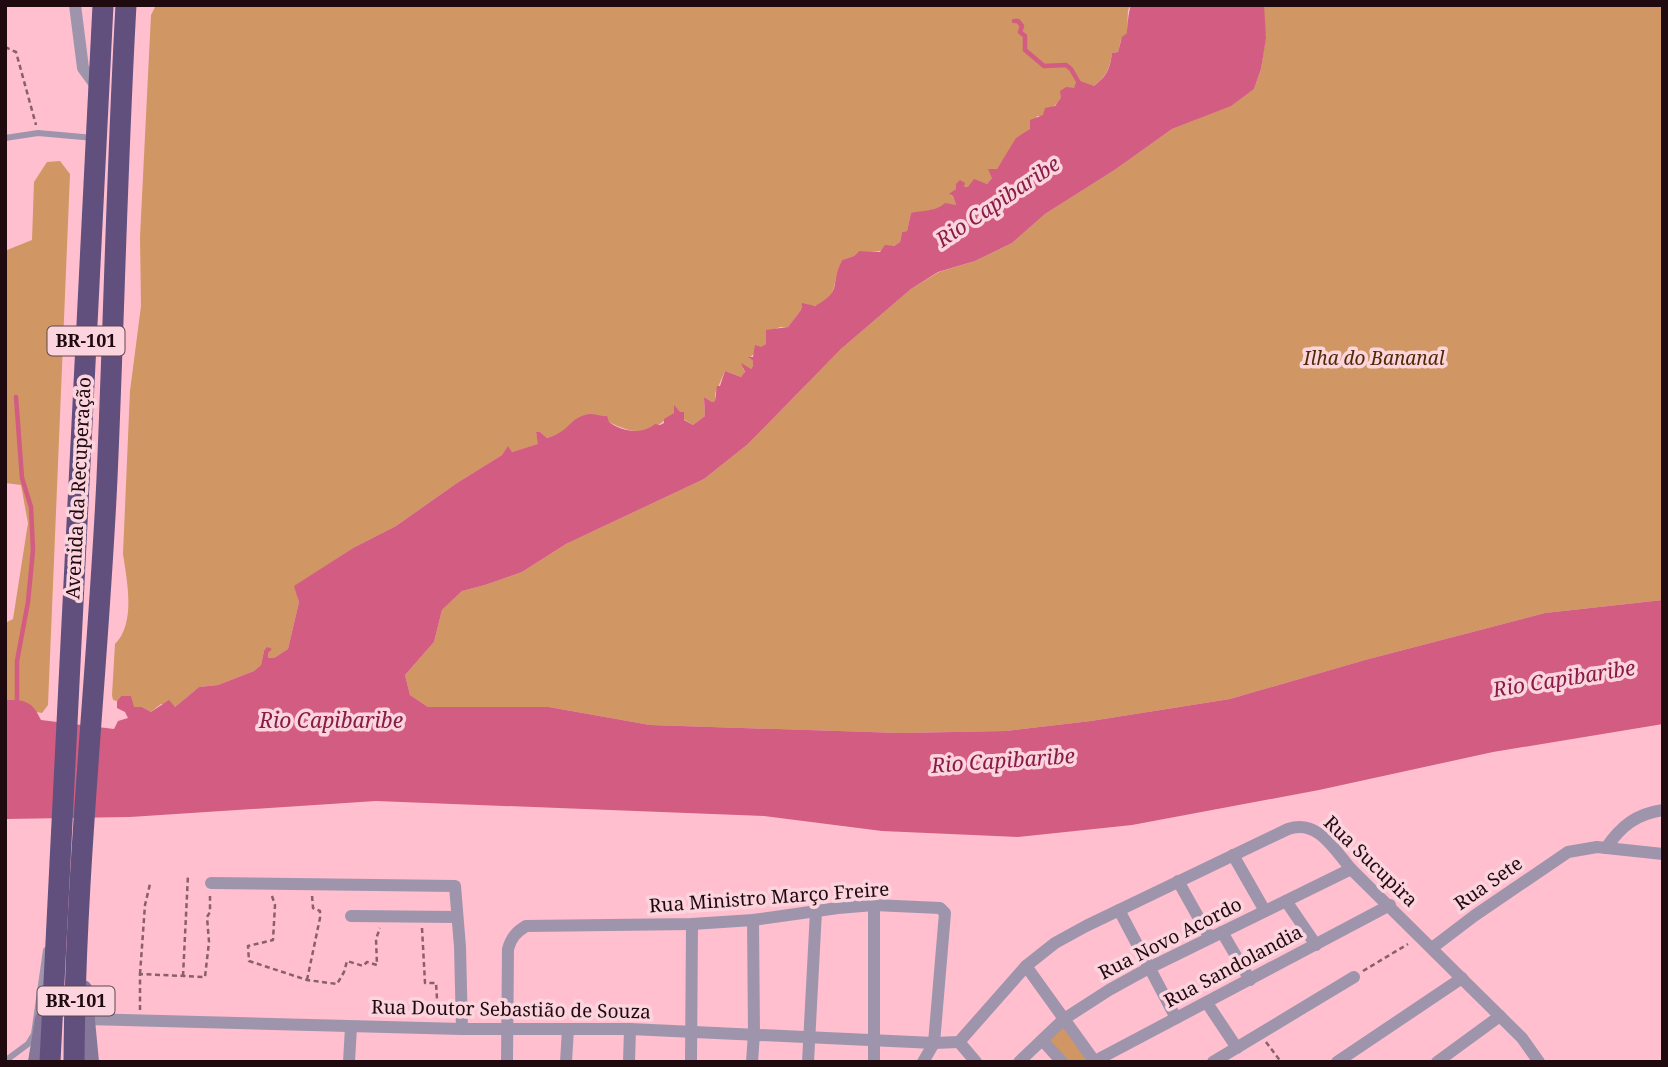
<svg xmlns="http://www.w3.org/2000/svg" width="1668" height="1067" viewBox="0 0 1668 1067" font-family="'Noto Serif',serif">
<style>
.green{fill:#d09663}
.water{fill:#d25c82}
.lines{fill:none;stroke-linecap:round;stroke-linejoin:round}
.stream{stroke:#d25c82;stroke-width:4.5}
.path{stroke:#89606a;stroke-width:2.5;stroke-dasharray:5 3.5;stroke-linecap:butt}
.lane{stroke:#9e95ac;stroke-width:6}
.street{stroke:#9e95ac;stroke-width:12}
.secondary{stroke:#847799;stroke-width:18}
.highway{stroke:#614f7d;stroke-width:21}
.labels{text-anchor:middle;stroke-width:7;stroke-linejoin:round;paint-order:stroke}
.shield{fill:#fcd4de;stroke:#61474e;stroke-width:2}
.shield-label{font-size:18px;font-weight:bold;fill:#1f0a10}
.park-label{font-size:19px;font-style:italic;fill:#4e2a01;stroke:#fcd4de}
.street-label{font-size:19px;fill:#1f0a10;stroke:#fcd4de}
.water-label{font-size:21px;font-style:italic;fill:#881c47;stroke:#fcd4de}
</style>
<rect width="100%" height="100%" fill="#ffbfcf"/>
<g class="green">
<path d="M156,5H1131L1128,10L1127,33L1121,40L1118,52L1112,53C1110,69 1106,76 1094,86L1077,85L1043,116H1037L1030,129L1012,146L997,169L992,170V178L987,184L974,180L968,188L956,189L950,195L953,196L956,205L934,209L925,213H911L907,231L902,232L900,242C887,251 875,253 859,251L854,256L842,260C830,284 841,309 801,306V310L788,327H780L773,330L766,344L749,358L753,361V366L751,369L743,368L745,373L741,377L725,371L715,394V401L712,402L704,397L705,416L693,425L674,413C640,443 628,430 591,414L570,425L563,433L547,438L540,432L536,433L539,444L512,452L508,447L502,455L457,483L396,526L353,548L295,586L299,602L288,649L274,658H267L268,653L264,651L261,665L254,671L218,685L199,687L175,707L161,704L151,712L142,707H134L121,696L117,701L113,700L112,695L115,644C136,623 127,581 123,554L130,391L141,306L140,237L151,15Z"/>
<polygon points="1247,5 1663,5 1663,600 1545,613 1365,660 1230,699 1091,721 1006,731 900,733 650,725 549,707 428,707 410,695 405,675 434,642 442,610 462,591 485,585 522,572 566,544 704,479 748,444 841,349 911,289 939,272 975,261 1012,243 1045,214 1116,169 1172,129 1230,106 1254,89 1261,69 1266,35"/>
<polygon points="60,161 70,174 48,705 42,713 5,707 5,623 13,619 28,523 21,485 5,483 5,253 7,250 32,240 34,182 47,162"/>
<polygon points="1064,1026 1091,1062 1068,1062 1048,1040"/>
</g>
<path class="water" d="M1131,5H1264L1266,38L1261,69L1254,89L1231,106L1172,129L1116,169L1045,214L1012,243L975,261L938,272L911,289L841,349L748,444L704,479L566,544L522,572L485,585L462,591L442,610L434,642L405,675L410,695L428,707H549L650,725L900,733L1006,731L1091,721L1230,699L1365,660L1545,613L1663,600V724L1493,752L1319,790L1132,825L1018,837L882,831L764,816L376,801L130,817L5,819V700C26,700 32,701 41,720L114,729L118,721L128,718L125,712L117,708V701L121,696H131L134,707H142L151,712L169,700L175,707L199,687L218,685L254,671L261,665L264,651L267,647L272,649L268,653V658H274L288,649L299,602L294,586L353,548L396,526L457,483L502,455L508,446L512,452L538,444L536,432H540L547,438C569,432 568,420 585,415C593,412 599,417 607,416L609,422C622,432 642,435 655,424L660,425L664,423V419L674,413V405L680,412H684V420L693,425L705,416L704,397L712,402L715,401L717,386H720L725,371L741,377L745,372L741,363L751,369L753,366V361L748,357H753L755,345L761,347L766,344V330L788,327L801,310L802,303L815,306C844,290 829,286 842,260L854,256L859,251L880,252L885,245L894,246L900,242L902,232L907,231L911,213C923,210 935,212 945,203L956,205L953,196L949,194L956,189V184L960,180L965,183L964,187H968L974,179L987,184L992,178L988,169H997L1016,138L1030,129V120L1043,115L1045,108L1055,106L1061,98L1060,91L1066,87L1074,88L1077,80L1094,86C1107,76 1110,69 1112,53L1118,52L1122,37L1127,33C1127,28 1129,9 1131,5Z"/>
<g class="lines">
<g class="stream">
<polyline points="1014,21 1018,21 1022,26 1020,32 1025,36 1025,50 1044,66 1066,65 1071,69 1079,83"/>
<polyline points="16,397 22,478 31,507 33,550 28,602 17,661 17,705"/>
</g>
<g class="path">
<polyline points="5,47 16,52 36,125"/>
<polyline points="272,896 275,905 273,940 248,946 249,961 307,980 337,984 344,972 347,961 363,966 367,962 377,965 376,939 380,928"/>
<polyline points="422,928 425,983 436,983 438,1015"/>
<polyline points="1363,971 1408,944"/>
<polyline points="140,974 145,905 150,884"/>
<polyline points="183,976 188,875"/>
<polyline points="307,980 320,918 320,911 313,908 312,895"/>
<polyline points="140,1010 140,974 205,977 209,942 207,917 210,912 210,896"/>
<polyline points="1266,1042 1281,1062"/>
</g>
<g class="lane">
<polyline points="5,138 38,133 94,138"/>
<polyline points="5,1061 28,1044 34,1034 46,950"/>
</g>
<g class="street">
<polyline points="75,5 83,68 99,90"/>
<path d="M1606,848C1621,826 1636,814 1663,810"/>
<polyline points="1233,855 1265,911"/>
<polyline points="1178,881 1210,938"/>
<polyline points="211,883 455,886 460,947 462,1029"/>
<polyline points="1286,901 1316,945"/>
<polyline points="1119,910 1176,1018"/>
<polyline points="351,916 457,917"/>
<polyline points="1222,932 1250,980"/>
<polyline points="1432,948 1474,916 1568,852 1597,847 1663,854"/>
<polyline points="1026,966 1095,1062"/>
<polyline points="1207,1003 1237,1048"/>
<polyline points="86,1019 462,1029 630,1029 934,1043 959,1042"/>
<polyline points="1043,1041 1062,1062"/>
<path d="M959,1042L1026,966L1055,943L1086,926L1288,829C1318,819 1334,849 1351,869L1522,1038L1539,1062"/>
<polyline points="959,1042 976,1062"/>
<polyline points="1095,1061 1390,905"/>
<polyline points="349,1062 351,1027"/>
<path d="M507,1062L508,949C511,938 516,932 526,926L692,924L753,920L838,908L874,905L940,908L945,913L934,1043L923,1062"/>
<polyline points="566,1062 568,1029"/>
<polyline points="629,1062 630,1029"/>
<polyline points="691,1062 692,924"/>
<polyline points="752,1062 754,1034 753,920"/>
<polyline points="808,1062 816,911"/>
<polyline points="874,1062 874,905"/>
<polyline points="1019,1062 1064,1019 1109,990 1149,968 1351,869"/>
<polyline points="1213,1062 1354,977"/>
<polyline points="1337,1062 1462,978"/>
<polyline points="1437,1062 1500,1016"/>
</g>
<g class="secondary">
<polyline points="83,989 90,1062"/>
<polyline points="37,1062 44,1019"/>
</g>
<g class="highway">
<polyline points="50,1062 103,5"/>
<path d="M74,1062C75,867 98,672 107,478C114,320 117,163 126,5"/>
</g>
</g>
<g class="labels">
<g class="shield">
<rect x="47.5" y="326.5" width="77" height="29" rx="5"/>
<rect x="37.5" y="986.5" width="77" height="29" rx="5"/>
</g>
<g class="shield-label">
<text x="86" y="347">BR-101</text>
<text x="76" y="1007">BR-101</text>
</g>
<g class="park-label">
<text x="1374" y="365">Ilha do Bananal</text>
</g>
<g class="street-label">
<text transform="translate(78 488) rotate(-87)" y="7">Avenida da Recuperação</text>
<text transform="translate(1371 861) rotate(44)" y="7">Rua Sucupira</text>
<text transform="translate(1488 883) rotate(-35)" y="7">Rua Sete</text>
<text transform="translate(769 897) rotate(-4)" y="7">Rua Ministro Março Freire</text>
<text transform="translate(1170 938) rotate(-27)" y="7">Rua Novo Acordo</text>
<text transform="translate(1233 966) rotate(-28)" y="7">Rua Sandolandia</text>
<text transform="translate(511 1009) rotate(1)" y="7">Rua Doutor Sebastião de Souza</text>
</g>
<g class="water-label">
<text transform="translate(998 202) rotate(-34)" y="7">Rio Capibaribe</text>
<text transform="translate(1564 679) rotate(-9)" y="7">Rio Capibaribe</text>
<text x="331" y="728">Rio Capibaribe</text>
<text transform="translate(1003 761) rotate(-4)" y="7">Rio Capibaribe</text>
</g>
</g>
<rect width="1668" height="1067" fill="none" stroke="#1f0a10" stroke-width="14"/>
</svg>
